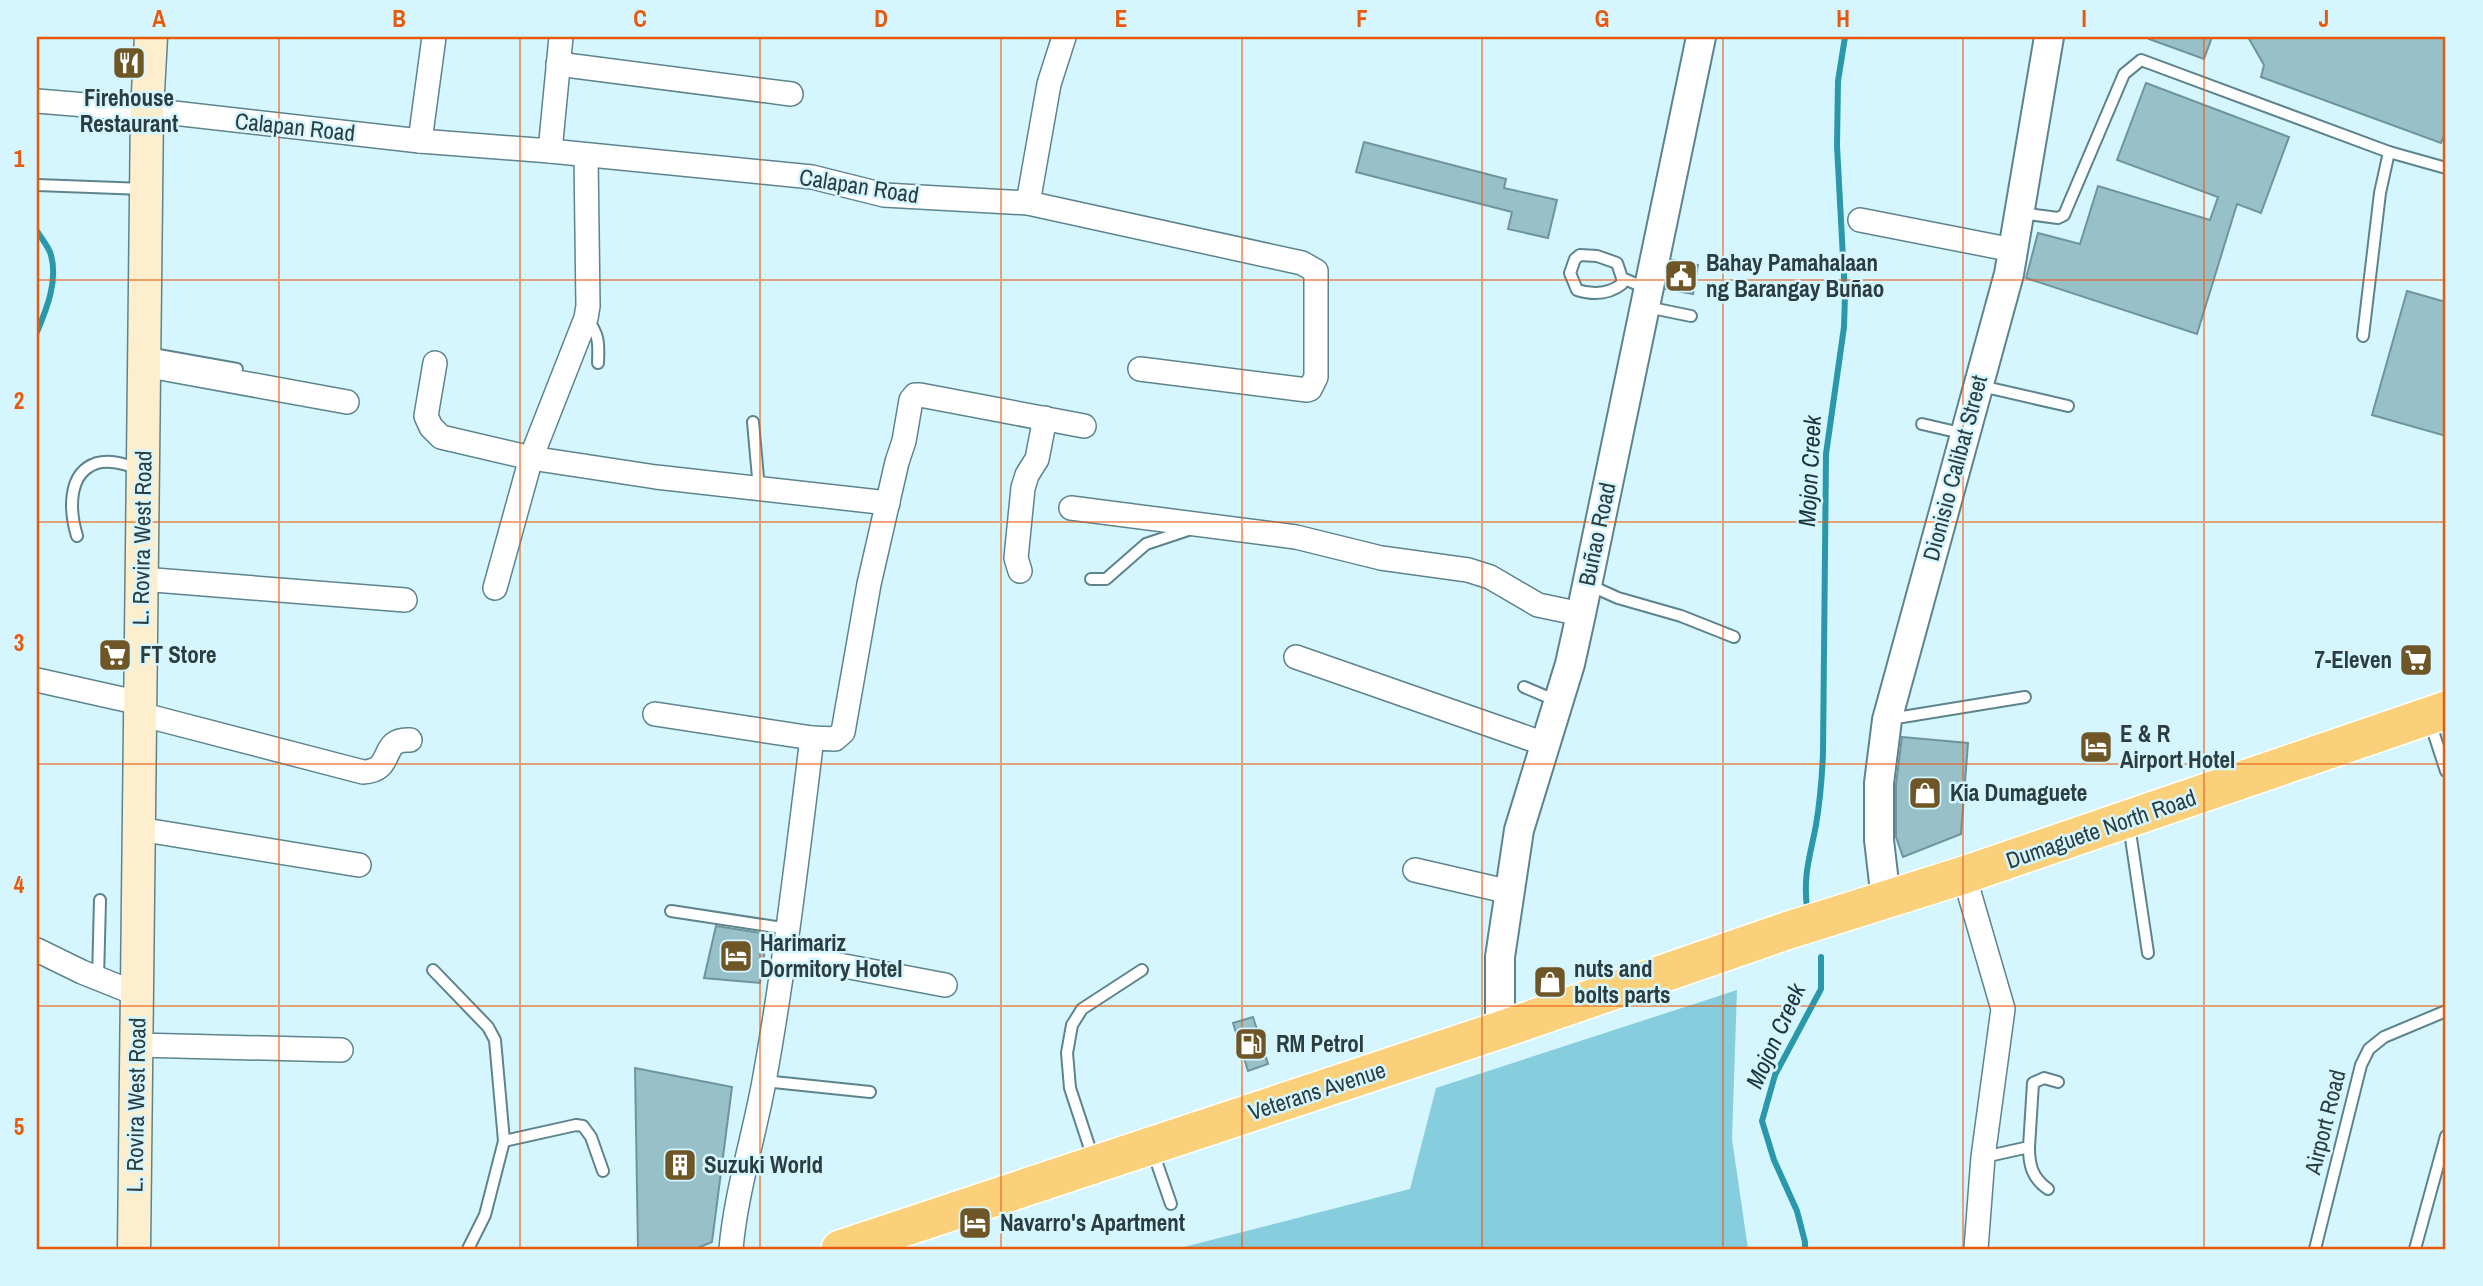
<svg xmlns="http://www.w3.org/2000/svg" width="2483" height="1286" viewBox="0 0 2483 1286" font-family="'Archivo Narrow',sans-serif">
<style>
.green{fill:#86cedd}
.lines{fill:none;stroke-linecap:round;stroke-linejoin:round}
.stream{stroke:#2998ab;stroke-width:6}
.building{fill:#98c0c9;stroke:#6e959e;stroke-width:2}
.service-casing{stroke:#5d848c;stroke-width:14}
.minor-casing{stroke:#5d848c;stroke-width:26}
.tertiary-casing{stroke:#5d848c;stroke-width:32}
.secondary-casing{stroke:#5d848c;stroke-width:35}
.trunk-casing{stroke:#fff;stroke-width:40}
.service{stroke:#fff;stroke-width:10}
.minor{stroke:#fff;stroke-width:23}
.tertiary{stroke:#fff;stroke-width:28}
.secondary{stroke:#fdeecd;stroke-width:32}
.trunk{stroke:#fad07a;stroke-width:37}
.grid{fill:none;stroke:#e8590c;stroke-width:2;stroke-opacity:0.55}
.labels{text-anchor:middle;stroke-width:5;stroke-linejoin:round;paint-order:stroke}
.poi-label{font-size:23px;font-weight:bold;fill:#2c3d40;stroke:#d5f6fe;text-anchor:start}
.street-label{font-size:23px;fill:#2c3d40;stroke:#d5f6fe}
.water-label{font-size:24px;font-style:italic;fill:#1c3439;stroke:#d5f6fe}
.neatline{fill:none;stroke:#e8590c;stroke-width:2.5}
.grid-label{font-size:23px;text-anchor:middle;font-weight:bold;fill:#e8590c}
</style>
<rect width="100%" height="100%" fill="#d5f6fe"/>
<polygon class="green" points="1737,990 1732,1139 1748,1249 1176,1249 1410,1189 1436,1088"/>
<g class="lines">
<g class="stream">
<path d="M37,231C41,238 49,247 51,255C58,281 47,308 37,332"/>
<path d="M1807,908C1803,874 1810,857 1816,825C1820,801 1822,778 1823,753L1826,454L1844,327L1845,295L1837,146L1838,81L1845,37"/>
<polyline points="1805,1249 1805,1242 1797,1211 1774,1160 1762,1121 1775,1075 1821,989 1821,957"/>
</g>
</g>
<g class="building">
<polygon points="2149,37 2212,37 2204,59 2149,39"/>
<polygon points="2248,37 2446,37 2446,131 2441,143 2261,77 2264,65"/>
<polygon points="2146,83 2289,137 2261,213 2237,204 2197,334 2026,278 2038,233 2080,244 2098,186 2210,220 2218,197 2117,160"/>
<polygon points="1364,142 1506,179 1504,188 1557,200 1548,238 1508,229 1512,212 1356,172"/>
<polygon points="1672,260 1698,265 1693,294 1666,289"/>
<polygon points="2407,291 2446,302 2446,436 2372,415"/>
<polygon points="1902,737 1968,743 1961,834 1903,857 1896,837 1896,784"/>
<polygon points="716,926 767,934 760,983 704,978"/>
<polygon points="1253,1017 1268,1064 1248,1071 1233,1023"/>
<polygon points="635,1068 732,1087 712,1242 695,1249 638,1249"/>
</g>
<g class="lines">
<defs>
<g id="service">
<polyline points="2389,152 2446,168"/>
<polyline points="37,185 144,189"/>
<polyline points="2020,213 2058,218 2064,215 2124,74 2141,60 2389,152 2380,193 2363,336"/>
<path d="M1622,278V284C1609,294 1593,295 1577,290L1570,273L1575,259L1580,255L1597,256L1617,263L1622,278L1648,289"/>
<polyline points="1647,307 1691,316"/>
<path d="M586,318C599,333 599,343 598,363"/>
<polyline points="147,353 237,369"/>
<polyline points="1981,386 2068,406"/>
<polyline points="753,422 759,489"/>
<polyline points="1922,424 1965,434"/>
<path d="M77,536C70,513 66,473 97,463C111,459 127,465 140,469"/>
<polyline points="1091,579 1106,579 1146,544 1188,530"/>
<polyline points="1589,585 1618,598 1681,616 1734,637"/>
<polyline points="1524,687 1557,701"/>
<polyline points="1890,719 2025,697"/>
<polyline points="2430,722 2446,771"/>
<polyline points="2129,825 2148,953"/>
<polyline points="671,911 789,929"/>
<polyline points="433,970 488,1027 495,1040 504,1141 485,1215 468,1249"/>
<polyline points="98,979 100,900"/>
<polyline points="764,1081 870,1092"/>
<polyline points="504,1141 576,1125 583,1126 591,1137 603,1171"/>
<path d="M2029,1147C2029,1165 2032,1178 2048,1189"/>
<polyline points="1153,1152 1171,1204"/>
<polyline points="1984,1157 2029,1147 2033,1083 2044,1078 2058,1082"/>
<polyline points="1093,1158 1070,1088 1067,1053 1072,1025 1082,1009 1142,970"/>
<polyline points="2315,1249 2361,1065 2369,1049 2384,1037 2446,1011"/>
<polyline points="2415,1249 2446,1136"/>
</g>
<g id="minor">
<polyline points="558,64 791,94"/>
<polyline points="37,101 147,110 420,141 550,151 812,177 884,195 1028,203 1302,263 1316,271 1316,377 1310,389 1307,390 1140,369"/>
<polyline points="420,141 434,37"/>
<polyline points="550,151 561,37"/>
<polyline points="1028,203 1049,84 1064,37"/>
<polyline points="1860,220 2013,250"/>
<polyline points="435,363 426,416 431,427 441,437 531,458 656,477 888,503"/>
<polyline points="144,365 347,402"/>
<polyline points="1071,508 1296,537 1381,558 1468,570 1490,577 1538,605 1581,614"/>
<polyline points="1020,571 1016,558 1023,488 1027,475 1037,459 1045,418"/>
<polyline points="142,579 405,600"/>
<polyline points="495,588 531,458 586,318 588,306 586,155"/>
<polyline points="1296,657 1545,744"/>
<polyline points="37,680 140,703"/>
<path d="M140,714L363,772C396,771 378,738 410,740"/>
<polyline points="655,714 812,738"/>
<polyline points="139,829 359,865"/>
<polyline points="1415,870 1510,892"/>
<polyline points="1964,875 2003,1009 1983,1157 1976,1249"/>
<polyline points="37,950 82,972 137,994"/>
<polyline points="786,955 945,985"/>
<polyline points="137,1045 341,1050"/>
<path d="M731,1249C736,1191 755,1134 765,1076C785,964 798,851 812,738L835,739L843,732L869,584L897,462L904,441L911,400L915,395H920L1084,426"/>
</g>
<g id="tertiary">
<polyline points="1886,900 1879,840 1879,783 1887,720 2009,274 2049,37"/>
<polyline points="1500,1030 1500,957 1519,830 1570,664 1581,614 1701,37"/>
</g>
<polyline id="secondary" points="134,1249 147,110 151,37"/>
<polyline id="trunk" points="840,1249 1500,1030 1786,931 1964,875 2446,710"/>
</defs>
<use href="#service" class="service-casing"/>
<use href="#minor" class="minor-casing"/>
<use href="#tertiary" class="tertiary-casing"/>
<use href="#secondary" class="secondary-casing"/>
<use href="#trunk" class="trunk-casing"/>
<use href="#service" class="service"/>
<use href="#minor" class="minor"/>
<use href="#tertiary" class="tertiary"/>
<use href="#secondary" class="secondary"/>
<use href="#trunk" class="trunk"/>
</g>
<path class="grid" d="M279,37V1249M520,37V1249M760,37V1249M1001,37V1249M1242,37V1249M1482,37V1249M1723,37V1249M1963,37V1249M2204,37V1249M37,280H2446M37,522H2446M37,764H2446M37,1006H2446"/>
<defs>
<symbol id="restaurant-square" viewBox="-11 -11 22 22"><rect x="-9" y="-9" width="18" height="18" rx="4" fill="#6e5627" stroke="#d5f6fe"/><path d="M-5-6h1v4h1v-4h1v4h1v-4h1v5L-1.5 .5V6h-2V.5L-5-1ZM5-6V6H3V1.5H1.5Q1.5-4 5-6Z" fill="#fff"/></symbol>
<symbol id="civic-square" viewBox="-11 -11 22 22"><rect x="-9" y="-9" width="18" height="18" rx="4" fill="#6e5627" stroke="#d5f6fe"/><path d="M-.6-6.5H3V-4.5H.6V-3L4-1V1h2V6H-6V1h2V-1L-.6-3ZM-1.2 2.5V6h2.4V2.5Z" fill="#fff"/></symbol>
<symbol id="supermarket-square" viewBox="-11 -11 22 22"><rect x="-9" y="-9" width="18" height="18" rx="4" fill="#6e5627" stroke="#d5f6fe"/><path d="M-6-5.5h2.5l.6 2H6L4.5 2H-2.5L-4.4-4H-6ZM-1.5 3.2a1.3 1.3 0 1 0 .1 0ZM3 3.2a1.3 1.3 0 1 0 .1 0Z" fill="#fff"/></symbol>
<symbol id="hotel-square" viewBox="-11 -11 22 22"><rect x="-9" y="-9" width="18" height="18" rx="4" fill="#6e5627" stroke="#d5f6fe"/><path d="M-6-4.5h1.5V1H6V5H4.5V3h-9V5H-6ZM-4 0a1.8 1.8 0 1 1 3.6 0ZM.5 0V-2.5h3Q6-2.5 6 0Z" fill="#fff"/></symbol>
<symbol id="shop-square" viewBox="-11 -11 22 22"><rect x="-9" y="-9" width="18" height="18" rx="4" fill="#6e5627" stroke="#d5f6fe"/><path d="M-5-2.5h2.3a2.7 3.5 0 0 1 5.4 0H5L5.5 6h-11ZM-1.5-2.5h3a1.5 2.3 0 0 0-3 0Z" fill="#fff"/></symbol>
<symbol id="fuel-square" viewBox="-11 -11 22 22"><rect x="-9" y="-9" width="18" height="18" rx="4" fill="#6e5627" stroke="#d5f6fe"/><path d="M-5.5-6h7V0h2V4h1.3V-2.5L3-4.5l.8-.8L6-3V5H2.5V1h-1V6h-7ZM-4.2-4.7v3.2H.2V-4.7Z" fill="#fff"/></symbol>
<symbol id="building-square" viewBox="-11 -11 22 22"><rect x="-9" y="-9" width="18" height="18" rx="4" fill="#6e5627" stroke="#d5f6fe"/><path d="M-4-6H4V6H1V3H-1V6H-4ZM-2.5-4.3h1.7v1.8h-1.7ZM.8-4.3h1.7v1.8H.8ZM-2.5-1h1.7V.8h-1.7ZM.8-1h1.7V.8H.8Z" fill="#fff"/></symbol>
</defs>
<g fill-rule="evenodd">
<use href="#restaurant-square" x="110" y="44" width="38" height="38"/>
<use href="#civic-square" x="1662" y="257" width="38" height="38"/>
<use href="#supermarket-square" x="96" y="636" width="38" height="38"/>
<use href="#supermarket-square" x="2397" y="641" width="38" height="38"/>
<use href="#hotel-square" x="2077" y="728" width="38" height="38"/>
<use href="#shop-square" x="1906" y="774" width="38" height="38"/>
<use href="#hotel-square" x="717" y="937" width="38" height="38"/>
<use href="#shop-square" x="1531" y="963" width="38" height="38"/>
<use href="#fuel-square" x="1232" y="1025" width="38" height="38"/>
<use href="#building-square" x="661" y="1146" width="38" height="38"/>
<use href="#hotel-square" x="956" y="1204" width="38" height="38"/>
</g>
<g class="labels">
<g class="poi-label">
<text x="129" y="106" text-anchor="middle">Firehouse<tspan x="129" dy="26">Restaurant</tspan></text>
<text x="1706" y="271">Bahay Pamahalaan<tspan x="1706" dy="26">ng Barangay Buñao</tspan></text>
<text x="140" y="663">FT Store</text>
<text x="2392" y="668" text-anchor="end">7-Eleven</text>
<text x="2120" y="742">E &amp; R<tspan x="2120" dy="26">Airport Hotel</tspan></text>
<text x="1950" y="801">Kia Dumaguete</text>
<text x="760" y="951">Harimariz<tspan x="760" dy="26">Dormitory Hotel</tspan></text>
<text x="1574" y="977">nuts and<tspan x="1574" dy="26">bolts parts</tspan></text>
<text x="1276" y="1052">RM Petrol</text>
<text x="704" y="1173">Suzuki World</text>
<text x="1000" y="1231">Navarro's Apartment</text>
</g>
<g class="street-label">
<text transform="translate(295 127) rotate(6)" y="8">Calapan Road</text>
<text transform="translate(859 186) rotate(9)" y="8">Calapan Road</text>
<text transform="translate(1955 468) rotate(-75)" y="8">Dionisio Calibat Street</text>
<text transform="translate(1597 534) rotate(-78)" y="8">Buñao Road</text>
<text transform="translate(142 538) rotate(-89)" y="8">L. Rovira West Road</text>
<text transform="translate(2101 829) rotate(-19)" y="8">Dumaguete North Road</text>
<text transform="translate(1317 1091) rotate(-18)" y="8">Veterans Avenue</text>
<text transform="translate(136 1105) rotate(-89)" y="8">L. Rovira West Road</text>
<text transform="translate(2325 1122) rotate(-76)" y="8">Airport Road</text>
</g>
<g class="water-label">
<text transform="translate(1810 471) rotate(-87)" y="8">Mojon Creek</text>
<text transform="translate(1776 1036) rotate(-66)" y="8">Mojon Creek</text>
</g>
</g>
<rect width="2483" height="1286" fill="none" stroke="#d5f6fe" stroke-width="77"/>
<rect x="38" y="38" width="2406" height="1210" class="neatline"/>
<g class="grid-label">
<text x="159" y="27">A</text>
<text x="399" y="27">B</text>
<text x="640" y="27">C</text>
<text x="881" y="27">D</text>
<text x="1121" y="27">E</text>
<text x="1362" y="27">F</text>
<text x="1602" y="27">G</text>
<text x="1843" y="27">H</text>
<text x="2084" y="27">I</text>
<text x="2324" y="27">J</text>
<text x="19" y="167">1</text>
<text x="19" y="409">2</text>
<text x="19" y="651">3</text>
<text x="19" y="893">4</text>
<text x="19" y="1135">5</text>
</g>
</svg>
